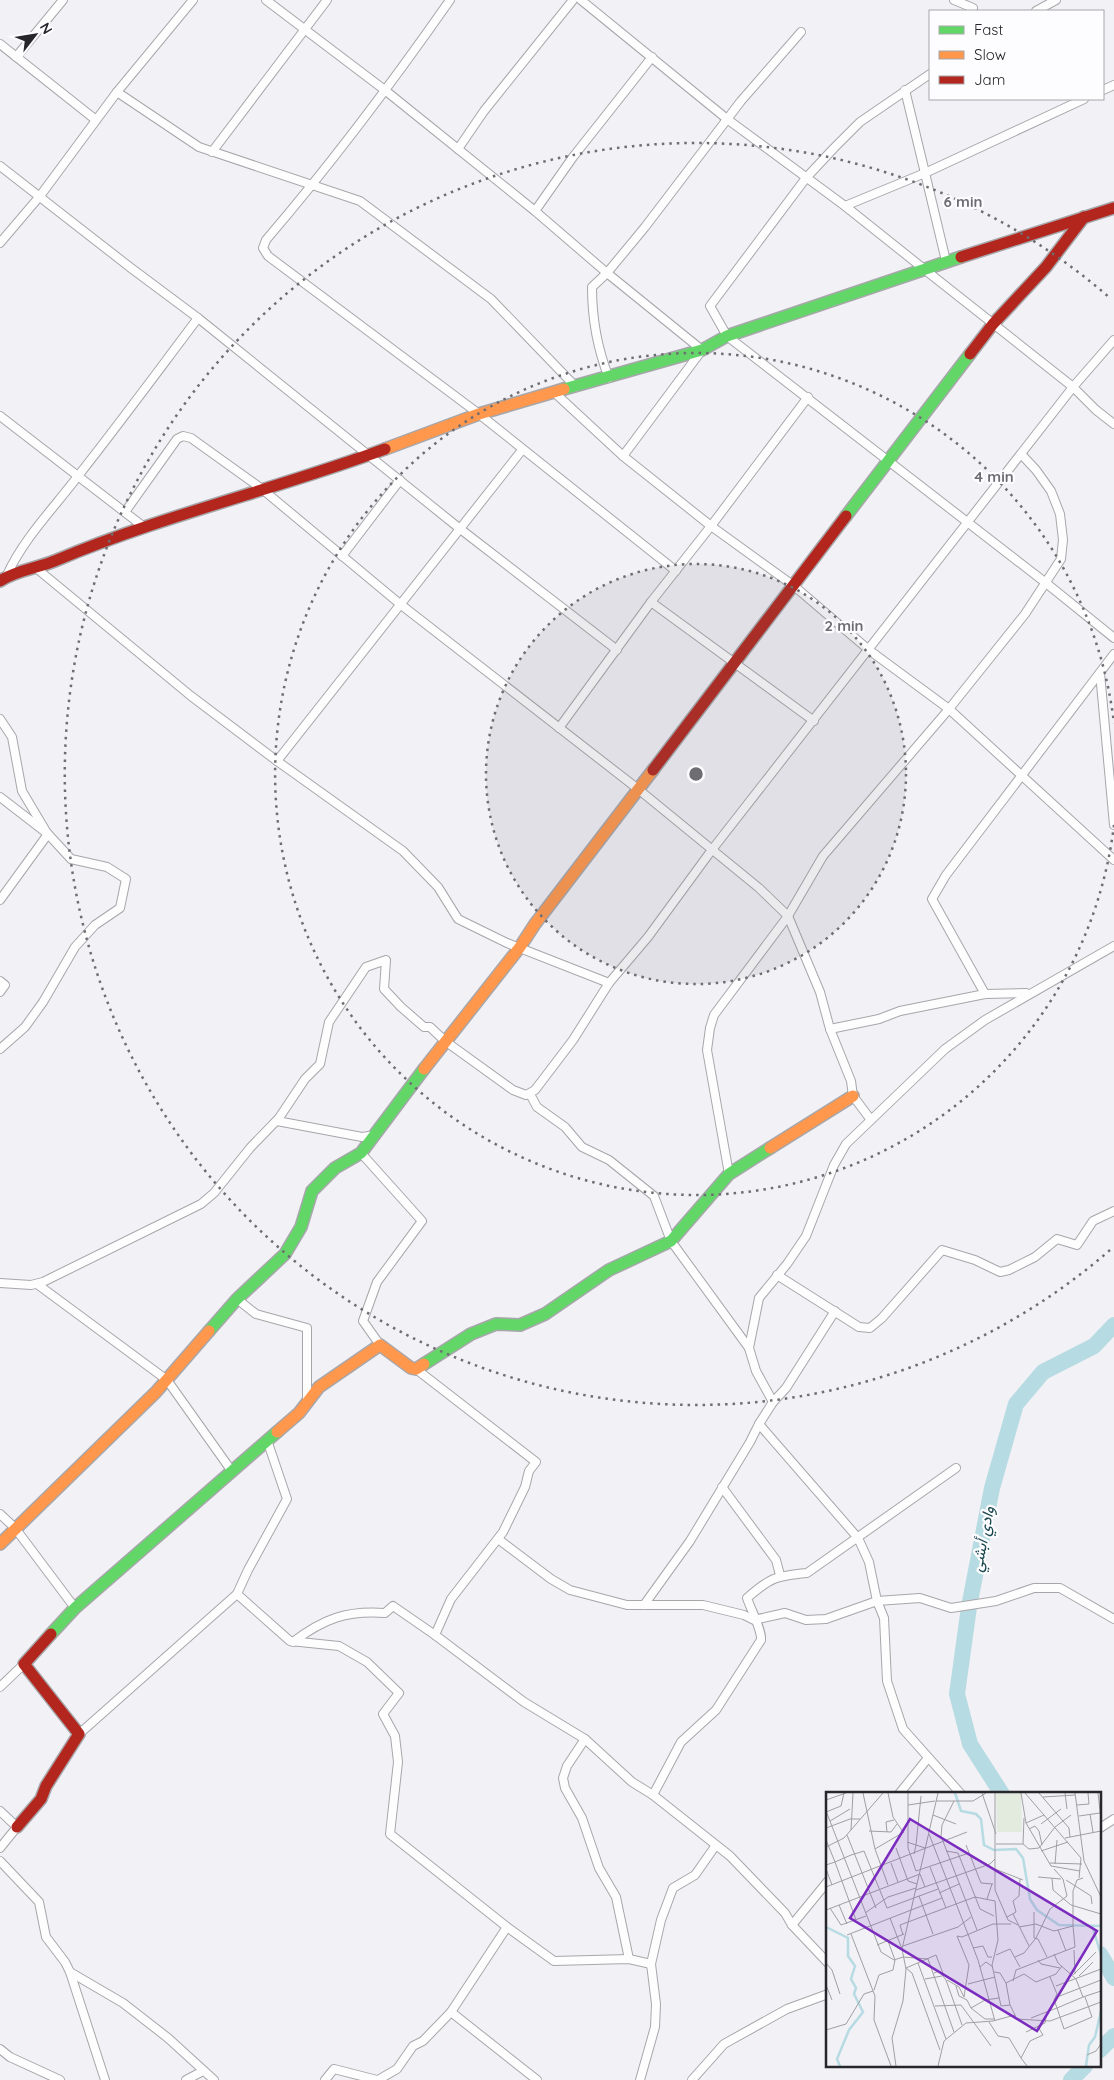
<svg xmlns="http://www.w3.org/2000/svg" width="1114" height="2080" viewBox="0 0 1114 2080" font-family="Quicksand,Vazirmatn,sans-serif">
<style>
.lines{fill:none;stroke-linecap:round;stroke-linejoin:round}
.river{stroke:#b7dbe2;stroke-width:16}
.street-casing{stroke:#a7a7ab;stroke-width:10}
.fast-casing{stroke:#a7a7ab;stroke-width:14}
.slow-casing{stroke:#a7a7ab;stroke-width:14}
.jam-casing{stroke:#a7a7ab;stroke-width:14}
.street{stroke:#fdfdfe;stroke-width:8}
.fast{stroke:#63d668;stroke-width:11}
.slow{stroke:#ff974d;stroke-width:11}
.jam{stroke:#b3261e;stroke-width:11}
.ring{fill:none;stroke:#6e6d71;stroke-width:2.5;stroke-dasharray:2.5 5}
.labels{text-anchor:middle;stroke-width:4.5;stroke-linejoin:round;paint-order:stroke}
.water-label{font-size:16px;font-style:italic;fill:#19474e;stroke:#fdfdff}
.inset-river{fill:none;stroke:#b7dbe2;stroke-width:2.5}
.inset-road{fill:none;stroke:#a0a0a4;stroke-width:1}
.view{fill:#7b2cbf;fill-opacity:0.15;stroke:#7b2cbf;stroke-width:2.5}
.inset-edge{fill:none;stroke:#27262a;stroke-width:2.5}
.centre{fill:#6e6d71;stroke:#fdfdff;stroke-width:2.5}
.ring-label{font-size:15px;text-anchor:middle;font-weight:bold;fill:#6e6d71;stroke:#fdfdff;stroke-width:4.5;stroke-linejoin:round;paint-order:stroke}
</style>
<rect width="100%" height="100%" fill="#f1f1f6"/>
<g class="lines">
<g class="river">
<polyline points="1002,1794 970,1744 957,1694 969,1607 992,1488 1016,1404 1043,1372 1094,1346 1114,1325"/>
<polyline points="1100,1954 1114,1978"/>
<polyline points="1100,2050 1114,2036"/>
<polyline points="1071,2080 1085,2066"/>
</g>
<defs>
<g id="street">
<polyline points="266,0 386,91 535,211 607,273 702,350 623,456"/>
<path d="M450,0C392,83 332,163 266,240L263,248L268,256L479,414L676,571"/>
<polyline points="581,0 727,119 845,206 924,269 1073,387 1096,410 1114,424"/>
<polyline points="954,0 973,8"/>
<polyline points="1036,11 1056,0"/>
<polyline points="0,44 96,120"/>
<polyline points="16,57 63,0"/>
<polyline points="930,74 860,122 834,148 806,178 710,306 727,336 1046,583 1114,638"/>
<polyline points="905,90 925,173 1084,99"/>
<polyline points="1103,90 1114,85"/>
<polyline points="117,92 199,147 360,201 491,299 576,387"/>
<polyline points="458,149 484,111 573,0"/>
<polyline points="212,152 327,0"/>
<polyline points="0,166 131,268 198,318 459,528 617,650"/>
<polyline points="845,206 925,173 946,261"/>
<polyline points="535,211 573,157 652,57"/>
<polyline points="0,243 40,196 117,92 193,0"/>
<path d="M609,378C597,348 592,320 592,287L607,273L645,227L741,101L801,32"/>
<polyline points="556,394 623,456 711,526 794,586 869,650 949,709 1114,860"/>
<polyline points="0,416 144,527"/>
<polyline points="125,512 177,439 183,436 191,438 262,489 400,604 638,789 759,888 788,916 820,992 830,1029 851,1081 853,1096 871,1120"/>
<polyline points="342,556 400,480"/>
<polyline points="36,568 191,696 277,761 403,851 438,887 458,919 507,943 609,983"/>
<path d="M7,575C24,538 53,509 78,476C119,424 158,371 198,318"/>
<polyline points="651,602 814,721"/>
<polyline points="1100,673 1114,825"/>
<polyline points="0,719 12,737 22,791 47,833"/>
<polyline points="559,728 651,602 711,526 808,397"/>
<polyline points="277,761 522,450"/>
<polyline points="0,797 48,834 71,859 107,867 126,879 120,908 95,925 75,947 43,1002 25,1027 0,1049"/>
<polyline points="0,900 48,834"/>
<polyline points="0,981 5,985 0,992"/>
<polyline points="985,994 932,899 946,875 1114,654"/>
<polyline points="830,1029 879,1019 900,1011 985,994 1026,993"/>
<polyline points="530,1094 537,1107 565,1127 582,1147 609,1160 654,1196 671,1241 749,1348"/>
<polyline points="277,1121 362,1137 375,1135"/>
<polyline points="361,1153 422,1221 377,1282 363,1321 380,1345"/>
<polyline points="729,1174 707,1050 710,1028 714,1015 788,916 823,856 949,709 1025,614 1061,559 1063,540 1060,514 1051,491 1036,470 1022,455"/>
<polyline points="777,1275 859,1327 870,1328 882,1318 942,1250 975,1260 1000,1272 1009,1270 1035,1257 1057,1239 1077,1245 1093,1221 1114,1211"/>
<polyline points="0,1283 31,1285 43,1282 201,1204 214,1193 250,1148 279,1118 305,1079 320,1064 329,1022 366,967 386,960 384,989 401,1007 424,1027 430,1027 445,1041 513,1090 526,1095 535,1090 573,1040 609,983 648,937 711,851 1073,387 1114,340"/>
<polyline points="37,1284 167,1380 231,1470"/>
<polyline points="237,1299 256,1314 307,1328 307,1403"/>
<polyline points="416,1369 536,1462 529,1471 525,1487 503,1532 451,1599 435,1635"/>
<polyline points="773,1402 756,1371 749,1348 759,1298 787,1264 806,1236 834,1165 846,1144 945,1049 985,1020 1114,946"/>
<polyline points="759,1424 858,1538 869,1562 877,1601 884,1618 887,1681 903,1729 961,1794"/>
<polyline points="722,1487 776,1560 780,1575"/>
<polyline points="0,1514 15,1528 75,1608"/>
<polyline points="498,1539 551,1579 570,1590 627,1605 703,1605 744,1615 754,1620 785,1613 806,1620 826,1619 877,1601 920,1598 951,1608 996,1601 1034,1588 1060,1588 1114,1619"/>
<polyline points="237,1594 248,1570 287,1499 267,1440"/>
<polyline points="644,1605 690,1541 750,1442 759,1424 773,1402 786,1388 835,1311"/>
<path d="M293,1642C323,1619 347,1610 385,1613L393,1606L435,1635L524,1702L585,1739L632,1782L653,1795L730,1856L785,1913L792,1925L828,1963"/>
<polyline points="0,1687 24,1664"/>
<polyline points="79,1734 237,1594 290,1641 339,1646 367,1662 399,1693 383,1714 395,1736 398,1762 390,1834 507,1927 554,1961 629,1959 651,1964"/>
<polyline points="585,1739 567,1766 563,1778 565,1788 582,1818 599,1868 616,1897 629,1959"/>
<polyline points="899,1794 928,1758"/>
<path d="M653,1795L681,1742L716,1710L761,1640C762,1630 751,1610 747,1598C771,1577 776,1576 807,1573L956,1468"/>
<polyline points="0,1811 17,1827 0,1848"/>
<polyline points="1100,1828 1114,1819"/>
<polyline points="0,1861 39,1902 46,1937 65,1962 70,1972 105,2080"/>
<polyline points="792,1925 828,1881"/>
<polyline points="70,1972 123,2003 168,2038 214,2080"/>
<polyline points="451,2012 537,2080"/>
<polyline points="0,2049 10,2057 60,2080"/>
<polyline points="186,2080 203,2071"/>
<polyline points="325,2080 334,2069 377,2080"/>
<polyline points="378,2080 397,2069 413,2046 423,2041 451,2012 507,1927"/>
<polyline points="640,2080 655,2027 656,2004 651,1964 661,1920 673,1888 695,1875 716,1845"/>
<polyline points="692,2080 724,2044 787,2009 828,1994"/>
</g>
<g id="fast">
<polyline points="564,389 702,350 727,336 961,257"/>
<polyline points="846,516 970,354"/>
<polyline points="209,1331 237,1299 285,1254 301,1227 312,1191 335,1168 361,1153 424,1069"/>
<polyline points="424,1364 471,1334 496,1324 520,1325 545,1314 609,1270 671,1241 729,1174 770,1148"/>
<polyline points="51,1634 75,1608 277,1432"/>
</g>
<g id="slow">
<polyline points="385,449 479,414 564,389"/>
<polyline points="424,1069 520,947 535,924 653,770"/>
<polyline points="770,1148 853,1096"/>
<polyline points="277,1432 299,1413 319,1387 380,1345 411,1368 416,1369 424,1364"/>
<polyline points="0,1544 156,1392 209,1331"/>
</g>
<g id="jam">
<polyline points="961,257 1114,208"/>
<polyline points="970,354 993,324 1046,267 1084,217"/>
<path d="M0,581C16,570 39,568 57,560C164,515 277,489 385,449"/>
<polyline points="653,770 846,516"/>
<polyline points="17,1827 41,1799 46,1786 79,1734 24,1664 51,1634"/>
</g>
</defs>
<use href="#street" class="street-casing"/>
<use href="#fast" class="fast-casing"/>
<use href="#slow" class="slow-casing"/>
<use href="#jam" class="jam-casing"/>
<use href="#street" class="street"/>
<use href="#fast" class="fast"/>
<use href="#slow" class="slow"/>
<use href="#jam" class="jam"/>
</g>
<circle cx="696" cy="774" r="210" fill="#6e6d71" fill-opacity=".12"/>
<g class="ring">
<circle cx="696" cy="774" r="210"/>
<path d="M1114 825A421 421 0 1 1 1114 723"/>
<path d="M1110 1250A631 631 0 1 1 1110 298"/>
</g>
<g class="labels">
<g class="water-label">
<text transform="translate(982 1539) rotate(-79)" y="6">وادي أبشي</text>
</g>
</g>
<g transform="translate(826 1792)">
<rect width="275" height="275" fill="#f1f1f6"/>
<path d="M170,1H195L196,40H171Z" fill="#e2ebde"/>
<path class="inset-river" d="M129,1L135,19L150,22L155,27L158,53L168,58L190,57L197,66L204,107L211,118L233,133L275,134M266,133L275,163M0,135L22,146V164L29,174L25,187L30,196L28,202L37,220L23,238L11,267L14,274M260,274L263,253L269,245L275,219"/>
<path class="inset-road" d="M37,1L49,57L78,40M62,1L67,25L77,40M82,1V56L90,79L143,61M156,1L170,42M169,1V98L182,128L192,133M195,1L200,31L225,74L254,79M199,1L255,66L253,86M213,1L243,36L244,45M239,1L241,17M249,1L258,69L275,105M272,1L275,27M217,5L249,3M0,8L20,1M110,9H147L160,1M128,9L116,33L115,44L151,138M82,13L109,9M251,13L263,12L262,1M0,19L55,160L68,168L77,165L102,167M0,20L15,14L18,1M264,22L267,40M107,23L130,32M253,24L274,21M4,29L24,17M200,31L218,23M215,32L235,17M0,36L24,27H34M203,37L209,34L213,39L216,53M25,38L27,1M43,39L65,40L71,32M61,40L60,30L68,28M103,42L152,168L169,229M21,43L50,116M239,46L275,39M0,48L9,70L0,73M81,50L90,53L95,4M170,52H197L203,57L213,56M197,52L198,26M140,53L155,91L167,92M0,55L18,46L57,1M70,56L82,89L91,92M213,56L229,35L245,23M49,57L62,93M120,59L132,61L154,117L168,124M215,59L242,50M88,62L90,53L99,56M145,65L161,72M65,71L72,90M224,71L256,72M229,72L231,48M104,75L120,116M0,77L6,93M169,77L197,88M212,85L235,87M226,86L227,98L245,113L275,122M240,88L265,104L266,112M0,95L141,40M90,98L164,72L169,67M113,101L133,92M93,104L107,142M161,107L166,92M169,109L172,148L166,173L175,214L184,213L189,223M13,113L21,132M4,116L15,133L40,124M0,118L94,82L99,95M208,120V146L212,147L221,165M39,121L62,105L90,96M187,122L203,154M181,125L190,120L187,109L193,104L194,87M64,126L76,157M30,128L9,70L25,63L38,59L61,116L112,97M247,134V99L251,88L257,86M232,138L240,159M25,142L49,204L48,228L65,274M21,143L116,106M77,143L74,133L130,112L149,105L169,109M51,153L78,142M77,154L132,135L145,125M147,156L157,154L162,165H166M248,158L249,182M228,162L232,171L250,187L257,205M170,163L184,157L194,175M189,165L198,161L210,146L224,117L241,104L237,87L228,77M102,167L128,240M212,168L215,172L234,176M0,171L6,178L14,202M92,171L120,247M154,175L160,170L167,175M168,180L174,181L180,191M108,181L113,179L120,188L136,233M247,183L270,160M253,184L267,170M99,187L116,184M121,188L133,195L138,205M187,189L190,178L249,155L247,134L228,139L210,132L193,135M142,192L169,185M0,193L6,208M130,194L133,204L141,208L145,216L159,227H168M230,194L275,177M48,198L53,183L67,178L69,168L62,149M138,205L143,173L131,144L136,145L167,132H185M231,205L275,188M259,205L266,225L238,237L231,216L257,205L275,199M184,213L180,191L198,182L210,190L230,182L236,174M109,214L135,213L165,254M145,216L159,208L173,206M205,226L231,216L228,208L231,202L224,185M163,230L172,244L183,246L195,266M0,238L20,232L38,202L47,199M200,240L219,231L221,220M114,258L86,181L80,176L110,163L118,184M261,263L270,259L275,252M70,274L66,246L77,209L80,177L76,157L112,1M112,274L118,249L140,231L167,229L189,223L190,227L224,229L275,210M201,274L195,266L204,249L217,243L212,235"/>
<path class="view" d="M84,27L271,139L211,239L24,126Z"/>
<rect width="275" height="275" class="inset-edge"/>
</g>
<circle cx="696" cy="774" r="8" class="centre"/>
<g class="ring-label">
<text x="963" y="207">6 min</text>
<text x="994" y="482">4 min</text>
<text x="844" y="631">2 min</text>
</g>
<rect x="929" y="10" width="175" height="90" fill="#fdfdff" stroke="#a7a7aa"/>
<rect x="939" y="26" width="25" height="8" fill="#63d668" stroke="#a7a7aa"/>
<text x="974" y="35" font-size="15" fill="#27262a">Fast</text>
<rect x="939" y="51" width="25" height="8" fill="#ff974d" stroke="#a7a7aa"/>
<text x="974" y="60" font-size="15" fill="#27262a">Slow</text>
<rect x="939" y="76" width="25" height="8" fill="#b3261e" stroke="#a7a7aa"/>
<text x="974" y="85" font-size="15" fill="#27262a">Jam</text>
<g transform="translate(35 35) rotate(59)" stroke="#fdfdff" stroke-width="4" paint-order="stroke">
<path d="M0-4L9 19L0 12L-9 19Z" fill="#27262a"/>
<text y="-8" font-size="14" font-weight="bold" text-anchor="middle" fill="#27262a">N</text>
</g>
</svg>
